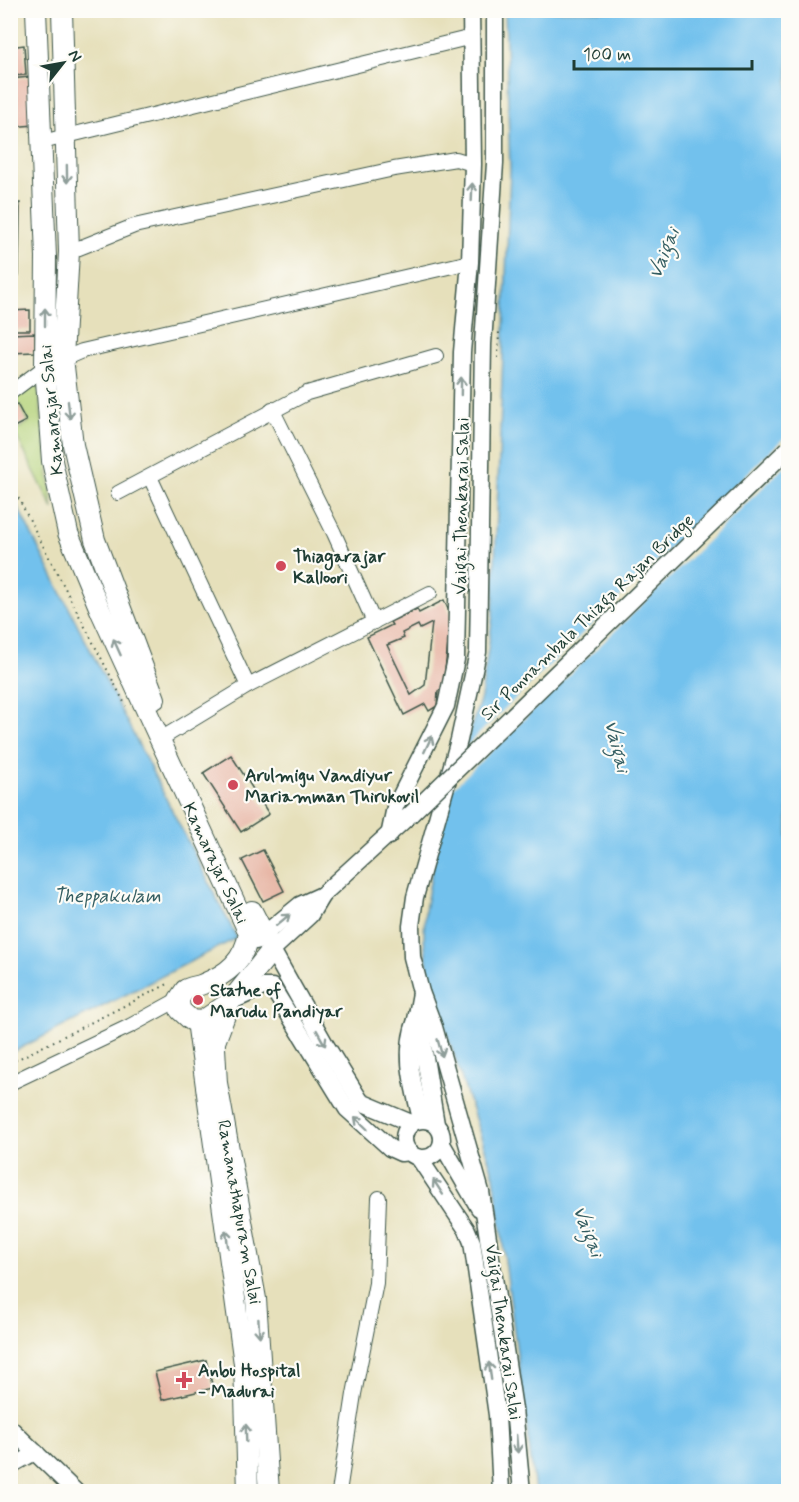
<svg xmlns="http://www.w3.org/2000/svg" width="799" height="1502" viewBox="0 0 799 1502" font-family="Mynerve,sans-serif">
<style>
.green{fill:#b3d178;stroke:#698756;stroke-width:1.5}
.water{fill:#72c1ed;stroke:#487f90;stroke-width:1.5}
.pier{fill:#e6e0bb}
.building{fill:#e7b6a5;fill-rule:evenodd}
.lines{fill:none;stroke-linecap:round;stroke-linejoin:round}
.minor-casing{stroke:#3d5548;stroke-width:16}
.major-casing{stroke:#3d5548;stroke-width:19}
.highway-casing{stroke:#3d5548;stroke-width:22}
.path{stroke:#3d5548;stroke-width:2;stroke-dasharray:1.5 4.5;stroke-linecap:butt}
.minor{stroke:#fff;stroke-width:14}
.major{stroke:#fff;stroke-width:16}
.highway{stroke:#fff;stroke-width:20}
.major-bridge-casing{stroke:#3d5548;stroke-width:19;stroke-linecap:butt}
.major-bridge{stroke:#fff;stroke-width:16}
.oneway{stroke:#8f9e9a}
.poi-dot{fill:#d1495b;stroke:#fdfcf7;stroke-width:2}
.labels{text-anchor:middle;stroke-width:4.5;stroke-linejoin:round;paint-order:stroke}
.street-label{font-size:18px;fill:#1f3d34;stroke:#fdfcf7}
.poi-label{font-size:18px;font-weight:bold;fill:#1f3d34;stroke:#fdfcf7;text-anchor:start}
.water-label{font-size:20px;font-style:italic;fill:#345e62;stroke:#fdfcf7}
</style>
<rect width="100%" height="100%" fill="#fdfcf7"/>
<filter id="ink" filterUnits="userSpaceOnUse"><feTurbulence type="fractalNoise" baseFrequency=".0167" numOctaves="2"/><feDisplacementMap in="SourceGraphic" scale="12" xChannelSelector="R" yChannelSelector="G"/><feConvolveMatrix kernelMatrix="1 2 1 2 8 2 1 2 1" color-interpolation-filters="sRGB"/></filter>
<filter id="wash" filterUnits="userSpaceOnUse"><feTurbulence type="fractalNoise" baseFrequency=".008" numOctaves="4" result="noise"/><feDisplacementMap in="SourceGraphic" scale="24" xChannelSelector="R" yChannelSelector="G"/><feGaussianBlur stdDeviation="1.35" result="paint"/><feColorMatrix in="noise" values="0 0 0 0 0 0 0 0 0 0 0 0 0 0 0 0 0 1.4 0 .05"/><feComposite in="paint" operator="in"/></filter>
<g filter="url(#wash)">
<rect width="100%" height="100%" fill="#e6e0bb"/>
<polygon class="green" points="37,378 53,509 14,431 29,422 14,396"/>
<g class="water">
<polygon points="505,11 788,11 788,1491 535,1491 494,1176 430,983 424,939 425,910 442,816 481,697 493,615 510,170"/>
<polygon points="11,494 237,938 11,1053 10,1053"/>
</g>
<polygon class="pier" points="788,434 788,463 445,796 460,752"/>
<g id="blocks">
<g class="building">
<polygon points="24,45 26,75 10,76 10,47"/>
<polygon points="30,77 35,125 10,127 10,79"/>
<polygon points="10,203 20,203 19,275 10,274"/>
<polygon points="30,310 30,330 10,330 10,311"/>
<polygon points="35,333 35,352 10,353 10,334"/>
<polygon points="17,404 26,421 10,429 10,408"/>
<path d="M444,600L451,616L443,688L438,691L437,706L429,711L425,704L404,715L367,637L392,625L390,622L417,609L419,613ZM432,623L425,685L411,695L387,645L404,638L402,633L418,625L420,629Z"/>
<polygon points="231,755 269,814 241,832 203,773"/>
<polygon points="263,850 284,891 263,901 242,860"/>
<polygon points="206,1360 213,1388 162,1400 155,1372"/>
</g>
</g>
</g>
<g filter="url(#ink)">
<use href="#blocks" fill-opacity="0" stroke="#3d5548" stroke-width="1.5"/>
<g class="lines">
<defs>
<g id="minor">
<polyline points="42,142 472,37"/>
<polyline points="69,252 134,226 394,169 456,159 473,164"/>
<polyline points="10,393 45,367 82,351 470,262"/>
<polyline points="272,409 334,533 374,622"/>
<polyline points="150,477 248,686"/>
<polyline points="118,493 307,393 436,356"/>
<polyline points="159,740 248,686 430,593"/>
<polyline points="10,1083 130,1026 179,999"/>
<polyline points="10,1467 37,1452"/>
<polyline points="339,1492 354,1394 376,1283 379,1198"/>
</g>
<g id="major">
<polyline points="495,10 495,163 483,344 478,652 459,740 415,897 411,926 412,957 421,992 434,1027 481,1192 514,1409 522,1492"/>
<polyline points="389,836 395,807 446,706 456,659 462,352 470,262 473,164 471,10"/>
<polyline points="322,895 310,915 272,950 325,1044 361,1102 411,1123"/>
<polyline points="256,941 300,905 322,895 412,813"/>
<polyline points="421,993 416,1020 421,1033 436,1124"/>
<polyline points="230,1002 263,987 272,987 347,1109 390,1148 401,1153 409,1152"/>
<path d="M416,1020C403,1053 413,1085 421,1119"/>
<circle cx="423" cy="1139" r="19"/>
<polyline points="442,1144 479,1208"/>
<polyline points="419,1158 467,1230 472,1242 497,1415 501,1492"/>
<polyline points="10,1428 76,1492"/>
</g>
<g id="highway">
<path d="M36,10L46,257L45,367L52,461L68,533L101,612L249,933C244,961 228,974 203,984C197,987 191,986 185,990L179,999L180,1010L191,1020L202,1021L230,1002"/>
<polyline points="62,10 69,252 63,358 73,445 95,540 155,699"/>
<polyline points="197,1021 244,1364 248,1492"/>
<polyline points="214,1030 217,1083 256,1299 269,1492"/>
<polyline points="215,1042 230,1002 272,950 252,911"/>
</g>
</defs>
<use href="#minor" class="minor-casing"/>
<use href="#major" class="major-casing"/>
<use href="#highway" class="highway-casing"/>
<g class="path">
<polyline points="498,358 499,331"/>
<polyline points="10,482 126,706"/>
<polyline points="10,1063 170,983"/>
</g>
<use href="#minor" class="minor"/>
<use href="#major" class="major"/>
<use href="#highway" class="highway"/>
<defs>
<polyline id="major-bridge" points="412,813 788,449"/>
</defs>
<use href="#major-bridge" class="major-bridge-casing"/>
<use href="#major-bridge" class="major-bridge"/>
</g>
<defs><path id="oneway-shaft" d="M-6 0H5M1.5-3L5.5 0L1.5 3" fill="none" stroke-width="1.6" stroke-linecap="round" stroke-linejoin="round" transform="scale(1.5)"/></defs>
<g class="oneway">
<use href="#oneway-shaft" transform="translate(67 174) rotate(89)"/>
<use href="#oneway-shaft" transform="translate(472 192) rotate(-88)"/>
<use href="#oneway-shaft" transform="translate(45 317) rotate(-90)"/>
<use href="#oneway-shaft" transform="translate(461 386) rotate(-89)"/>
<use href="#oneway-shaft" transform="translate(69 410) rotate(83)"/>
<use href="#oneway-shaft" transform="translate(117 647) rotate(-114)"/>
<use href="#oneway-shaft" transform="translate(428 744) rotate(-65)"/>
<use href="#oneway-shaft" transform="translate(283 920) rotate(-40)"/>
<use href="#oneway-shaft" transform="translate(321 1038) rotate(61)"/>
<use href="#oneway-shaft" transform="translate(440 1048) rotate(74)"/>
<use href="#oneway-shaft" transform="translate(361 1123) rotate(-136)"/>
<use href="#oneway-shaft" transform="translate(438 1187) rotate(-123)"/>
<use href="#oneway-shaft" transform="translate(227 1239) rotate(-98)"/>
<use href="#oneway-shaft" transform="translate(259 1328) rotate(86)"/>
<use href="#oneway-shaft" transform="translate(490 1371) rotate(-98)"/>
<use href="#oneway-shaft" transform="translate(246 1433) rotate(-92)"/>
<use href="#oneway-shaft" transform="translate(517 1444) rotate(85)"/>
</g>
</g>
<g class="poi-dot">
<circle cx="281" cy="566" r="6"/>
<circle cx="233" cy="785" r="6"/>
<circle cx="198" cy="1000" r="6"/>
<path d="M181 1371h6v6h6v6h-6v6h-6v-6h-6v-6h6z"/>
</g>
<g class="labels">
<g class="street-label">
<text transform="translate(51 410) rotate(-95)" y="6">Kamarajar Salai</text>
<text transform="translate(461 506) rotate(-89)" y="6">Vaigai Thenkarai Salai</text>
<text transform="translate(587 617) rotate(-44)" y="6">Sir Ponnambala Thiaga Rajan Bridge</text>
<text transform="translate(216 863) rotate(65)" y="6">Kamarajar Salai</text>
<text transform="translate(240 1212) rotate(80)" y="6">Ramanathapuram Salai</text>
<text transform="translate(504 1332) rotate(82)" y="6">Vaigai Thenkarai Salai</text>
</g>
<g class="poi-label">
<text x="293" y="562">Thiagarajar<tspan x="293" dy="21">Kalloori</tspan></text>
<text x="245" y="781">Arulmigu Vandiyur<tspan x="245" dy="21">Mariamman Thirukovil</tspan></text>
<text x="210" y="996">Statue of<tspan x="210" dy="21">Marudu Pandiyar</tspan></text>
<text x="198" y="1376">Anbu Hospital<tspan x="198" dy="21">- Madurai</tspan></text>
</g>
<g class="water-label">
<text transform="translate(663 253) rotate(-68)" y="7">Vaigai</text>
<text transform="translate(618 746) rotate(76)" y="7">Vaigai</text>
<text x="107" y="902">Theppakulam</text>
<text transform="translate(589 1231) rotate(69)" y="7">Vaigai</text>
</g>
</g>
<rect width="799" height="1502" fill="none" stroke="#fdfcf7" stroke-width="36"/>
<g transform="translate(63 63) rotate(59)" stroke="#fdfcf7" stroke-width="4.5" paint-order="stroke">
<path d="M0-4.5L10 22L0 15L-10 22Z" fill="#1f3d34"/>
<text y="-9" font-size="16" font-weight="bold" text-anchor="middle" fill="#1f3d34">N</text>
</g>
<path d="M574 60v9h178v-9" fill="none" stroke="#1f3d34" stroke-width="3"/>
<text x="583" y="60" font-size="18" fill="#1f3d34" stroke="#fdfcf7" stroke-width="4.5" paint-order="stroke">100 m</text>
</svg>
